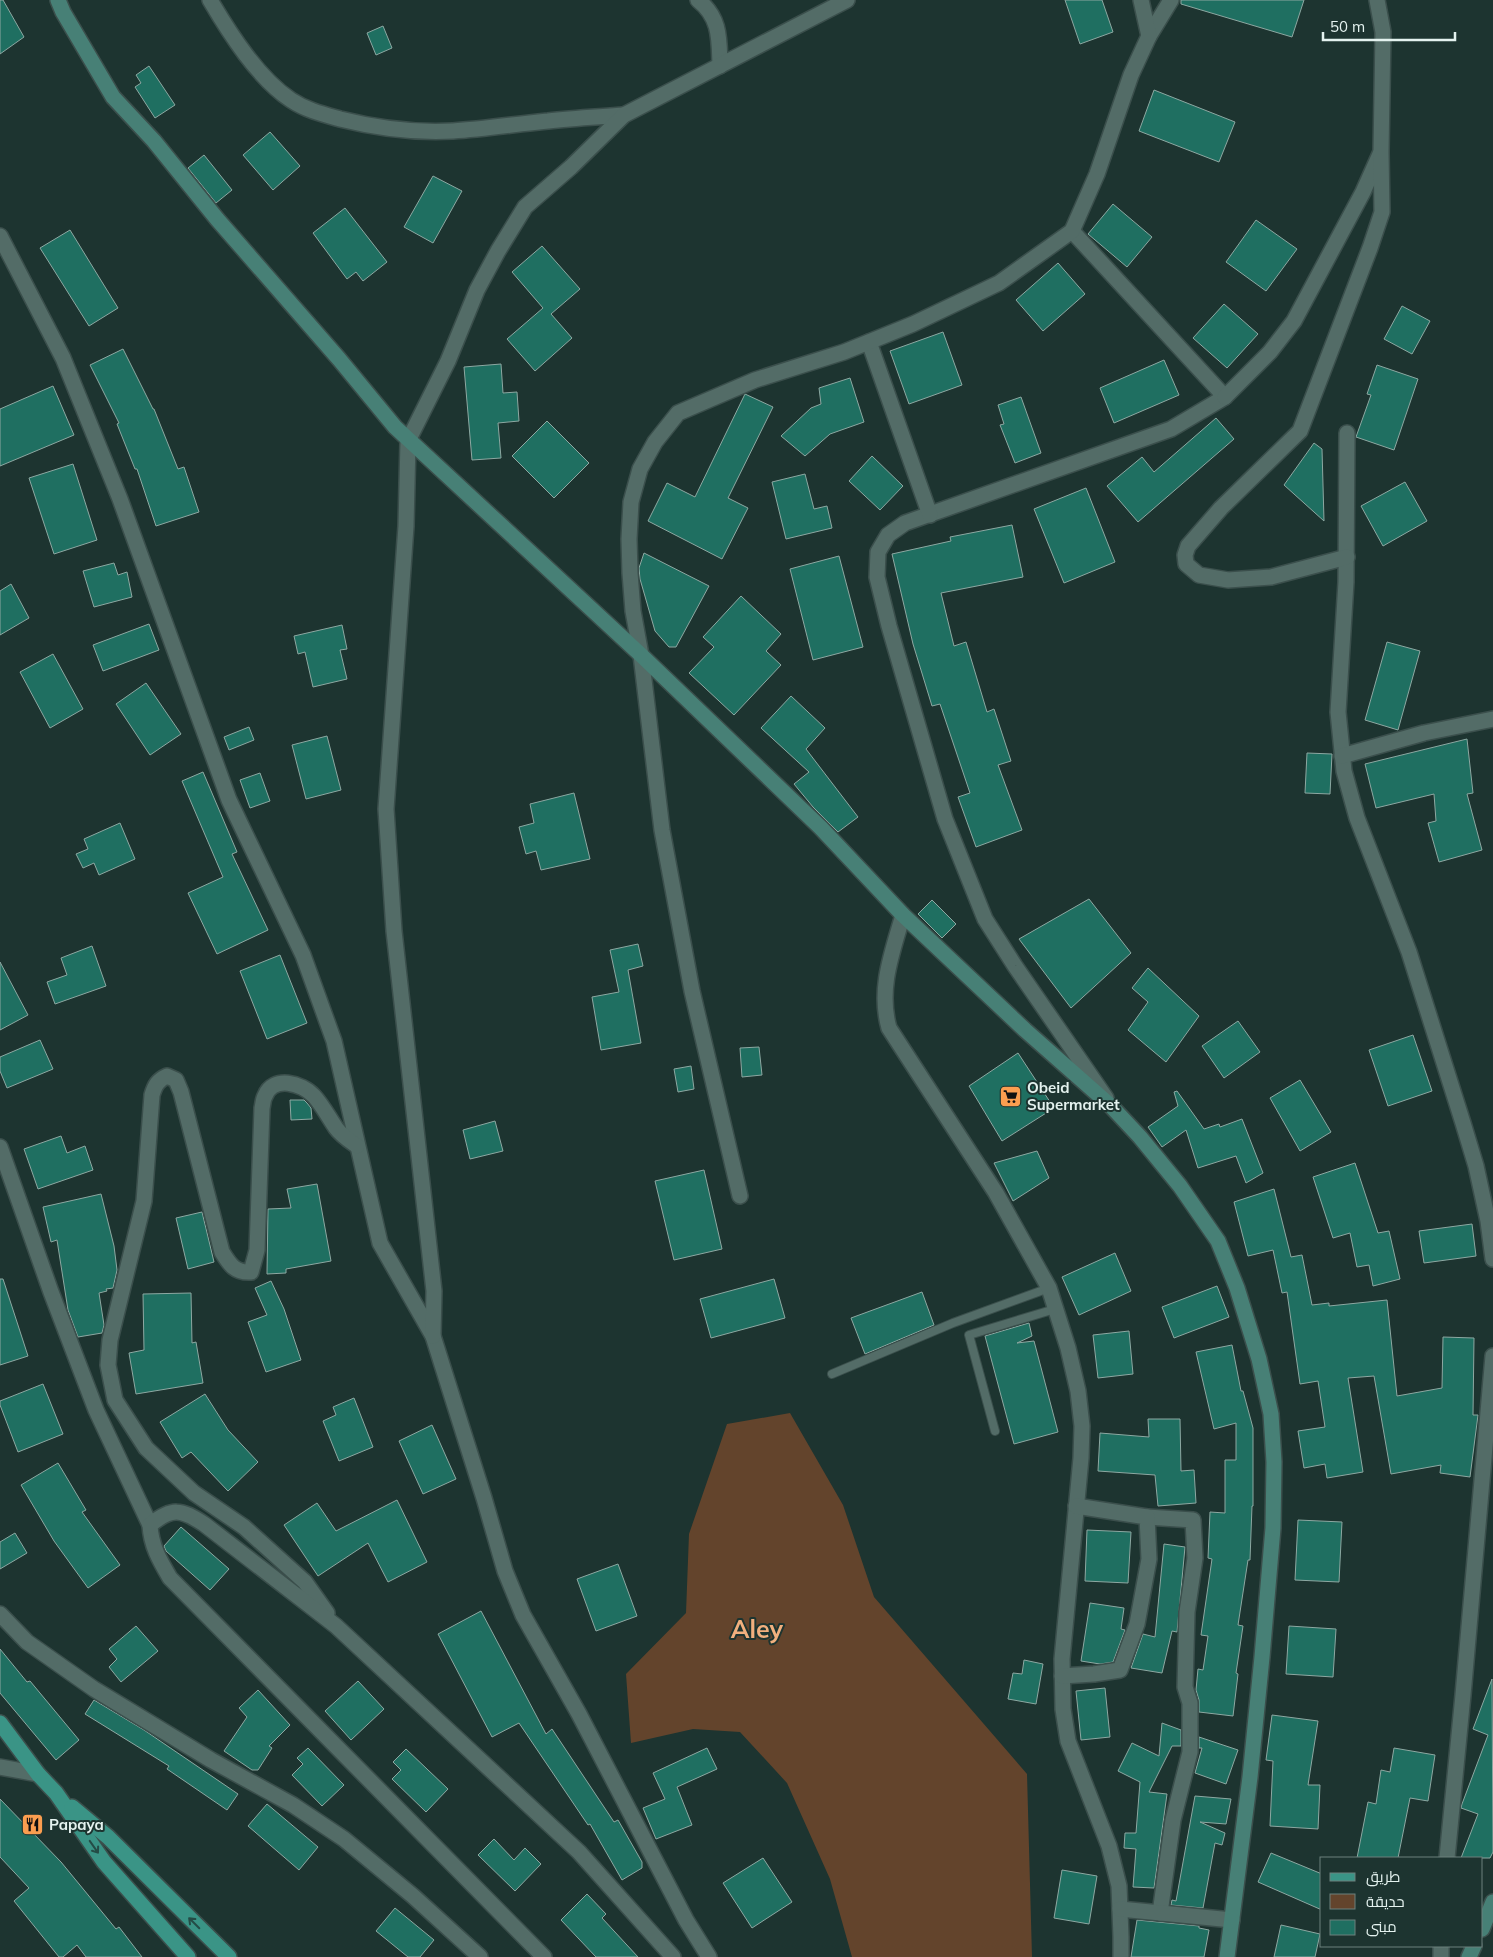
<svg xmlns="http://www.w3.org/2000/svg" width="1493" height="1957" viewBox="0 0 1493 1957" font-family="Mulish,Cairo,sans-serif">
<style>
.green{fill:#63442c}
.building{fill:#1f6f61;stroke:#8da8a2}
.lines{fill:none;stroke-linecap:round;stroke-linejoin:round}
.service-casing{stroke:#3b4f4c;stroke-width:10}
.minor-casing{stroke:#3b4f4c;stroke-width:18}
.secondary-casing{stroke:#3b4f4c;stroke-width:18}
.primary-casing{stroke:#3b4f4c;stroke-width:18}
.service{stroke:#536c67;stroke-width:8}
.minor{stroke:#536c67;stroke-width:15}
.secondary{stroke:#478076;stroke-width:15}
.primary{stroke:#3a9486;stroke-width:15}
.oneway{stroke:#244c46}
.labels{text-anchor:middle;stroke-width:4;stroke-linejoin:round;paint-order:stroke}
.poi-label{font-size:15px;font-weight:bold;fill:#e4f2ef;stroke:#1d3430;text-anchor:start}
.town-label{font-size:25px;font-weight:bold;fill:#f1b07e;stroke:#1d3430}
</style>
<rect width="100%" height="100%" fill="#1d3430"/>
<polygon class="green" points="790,1413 843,1505 874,1597 1027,1774 1032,1957 852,1957 830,1879 787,1783 740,1732 693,1729 631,1743 626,1674 686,1613 689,1534 727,1424"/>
<g class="building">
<polygon points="0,0 3,0 24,37 0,54"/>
<polygon points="1065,0 1102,0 1113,32 1080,44"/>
<polygon points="1181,0 1304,0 1292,37 1181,4"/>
<polygon points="383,26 392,48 376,55 367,33"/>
<polygon points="149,66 175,105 155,118 135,87 141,83 136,75"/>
<polygon points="1154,90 1235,122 1219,162 1139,131"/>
<polygon points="270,132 300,166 273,190 243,155"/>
<polygon points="204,155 232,190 216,203 188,168"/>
<polygon points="433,176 462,191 433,243 404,227"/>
<polygon points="1113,204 1152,237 1127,267 1088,234"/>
<polygon points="345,208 387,262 363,281 356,272 347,279 313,233"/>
<polygon points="1256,220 1297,249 1266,291 1226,262"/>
<polygon points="70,230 118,308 89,326 40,248"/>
<polygon points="542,246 580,289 551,314 572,338 535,371 507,339 543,308 512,272"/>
<polygon points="1058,263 1085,294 1043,331 1016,300"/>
<polygon points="1224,304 1258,334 1227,368 1193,338"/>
<polygon points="1402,306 1430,321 1412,354 1384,339"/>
<polygon points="943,332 962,385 909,404 890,351"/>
<polygon points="123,349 153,409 154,409 178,469 184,467 199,512 156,526 137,469 135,469 117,424 119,423 90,365"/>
<polygon points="1164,360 1179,395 1114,423 1100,388"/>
<polygon points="501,364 503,393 517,392 519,421 498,423 501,458 472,460 464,367"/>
<polygon points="1377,365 1418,379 1394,450 1356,437 1371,395 1367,394"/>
<polygon points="850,378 864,422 830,434 805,456 781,436 811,408 821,404 819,388"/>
<polygon points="53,386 74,435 0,466 0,409"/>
<polygon points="745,394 773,407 728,498 748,508 722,559 648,521 667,483 695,497"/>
<polygon points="1021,397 1041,453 1015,463 1000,425 1004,424 998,405"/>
<polygon points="1216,418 1234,439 1138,522 1107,486 1142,457 1154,472"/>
<polygon points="547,421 589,463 554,498 512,456"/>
<polygon points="1314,443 1322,449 1324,521 1284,485"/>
<polygon points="872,456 903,486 880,510 849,481"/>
<polygon points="73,464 97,540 54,554 29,478"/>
<polygon points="805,474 814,509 827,506 832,528 786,539 772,482"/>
<polygon points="1405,482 1427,521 1383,546 1361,506"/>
<polygon points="1086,488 1115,562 1064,583 1034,509"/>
<polygon points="1012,525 1023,577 941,593 954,646 966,642 987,712 994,709 1011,761 998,765 1022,830 976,847 958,797 970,793 940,704 932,706 913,644 892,554 951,541 950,537"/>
<polygon points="644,553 709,586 676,647 669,647 655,631 640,579 639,568"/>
<polygon points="839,556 863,647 813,660 790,569"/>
<polygon points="114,563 118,575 127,572 132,597 94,607 83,571"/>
<polygon points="11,584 29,618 0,635 0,591"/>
<polygon points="741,596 781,634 766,651 781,665 734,715 689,673 714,647 703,637"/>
<polygon points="149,624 159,650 103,671 93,645"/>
<polygon points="342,625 347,649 340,650 347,679 313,687 305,652 298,654 294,636"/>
<polygon points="1387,642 1420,651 1398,730 1365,720"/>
<polygon points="53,654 83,709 50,728 20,672"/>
<polygon points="146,683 181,734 150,755 116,704"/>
<polygon points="791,696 825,728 806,749 858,817 838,832 813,807 794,784 809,772 761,728"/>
<polygon points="249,727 254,740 229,750 224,737"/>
<polygon points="327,736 341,790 306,799 292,745"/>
<polygon points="1467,739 1473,793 1467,794 1482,850 1439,862 1428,823 1436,821 1434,794 1376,808 1365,764"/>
<polygon points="1307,753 1332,754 1330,794 1305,793"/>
<polygon points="203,772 237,852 232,854 268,930 217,954 188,893 223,877 182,781"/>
<polygon points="260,773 270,801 250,808 240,780"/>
<polygon points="574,793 590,859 541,870 536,851 526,854 519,827 534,823 530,804"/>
<polygon points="120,823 135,859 99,875 94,863 83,868 76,854 88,849 84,839"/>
<polygon points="1089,899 1131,953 1071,1008 1019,939"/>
<polygon points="932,900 956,924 942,938 918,914"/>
<polygon points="638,944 643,966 628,970 641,1043 601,1050 592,997 619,992 610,950"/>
<polygon points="92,946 106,986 55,1004 47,982 67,975 61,958"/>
<polygon points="280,955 307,1023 267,1039 240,971"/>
<polygon points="0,962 28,1015 0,1030"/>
<polygon points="1148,968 1199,1016 1166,1062 1128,1030 1148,1002 1132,988"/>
<polygon points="1238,1021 1260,1052 1224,1078 1202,1046"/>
<polygon points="1413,1035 1432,1091 1388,1106 1369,1050"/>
<polygon points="40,1040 53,1069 7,1088 0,1071 0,1057"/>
<polygon points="759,1047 762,1075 742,1077 740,1048"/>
<polygon points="1018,1053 1054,1108 1002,1141 969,1086"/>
<polygon points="691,1066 694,1089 678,1092 674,1069"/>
<polygon points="1300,1080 1331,1132 1300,1151 1270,1098"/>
<polygon points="1177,1091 1204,1129 1219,1124 1220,1127 1242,1119 1263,1173 1246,1183 1236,1156 1198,1168 1186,1130 1162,1147 1148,1127 1178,1106 1174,1092"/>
<polygon points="290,1100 304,1100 307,1103 311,1108 312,1119 291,1120"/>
<polygon points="495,1121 503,1151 470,1159 463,1130"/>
<polygon points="61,1136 67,1153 85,1146 93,1170 38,1189 24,1149"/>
<polygon points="1037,1151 1049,1178 1013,1201 994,1163"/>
<polygon points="1355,1163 1378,1233 1389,1231 1400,1279 1373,1286 1369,1265 1357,1267 1350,1233 1333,1238 1313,1177"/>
<polygon points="704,1170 722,1249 674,1260 655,1181"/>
<polygon points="317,1184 331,1261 286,1269 286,1273 267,1274 268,1209 291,1208 287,1189"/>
<polygon points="1274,1189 1291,1257 1302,1255 1312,1305 1329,1303 1329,1306 1387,1300 1397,1396 1442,1388 1443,1337 1474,1338 1473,1415 1478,1415 1470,1477 1440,1473 1441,1465 1391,1474 1374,1376 1348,1378 1363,1472 1327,1478 1325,1464 1304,1468 1298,1431 1325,1427 1318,1381 1300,1384 1287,1292 1282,1293 1273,1250 1248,1256 1234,1202"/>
<polygon points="101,1194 114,1246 117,1270 113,1288 106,1289 107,1291 99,1293 104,1325 102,1333 78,1337 68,1310 57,1240 51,1242 43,1207"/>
<polygon points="202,1212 214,1262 188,1269 176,1218"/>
<polygon points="1472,1224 1476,1256 1424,1263 1419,1231"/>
<polygon points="1115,1253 1131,1291 1079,1315 1062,1277"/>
<polygon points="0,1279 3,1279 28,1356 0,1365"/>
<polygon points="774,1279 785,1318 711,1338 700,1299"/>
<polygon points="271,1281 284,1309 301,1360 266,1372 248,1322 267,1315 255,1288"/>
<polygon points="1217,1286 1229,1317 1174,1338 1162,1307"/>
<polygon points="922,1292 934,1325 865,1354 851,1318"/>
<polygon points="191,1293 192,1343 196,1342 203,1383 136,1394 129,1353 144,1350 143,1294"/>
<polygon points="1029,1323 1032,1336 1017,1343 1034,1341 1058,1432 1014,1444 985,1336"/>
<polygon points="1129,1331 1133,1374 1098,1378 1093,1335"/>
<polygon points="1232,1345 1241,1391 1243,1391 1253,1428 1253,1506 1252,1506 1250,1560 1248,1560 1238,1625 1243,1626 1236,1673 1238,1674 1233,1716 1199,1712 1199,1700 1196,1690 1198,1669 1203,1670 1208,1636 1201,1635 1212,1559 1208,1558 1210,1512 1225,1513 1225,1460 1236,1460 1236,1423 1214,1429 1196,1352"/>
<polygon points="43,1384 63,1434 18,1452 0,1405 0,1401"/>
<polygon points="205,1394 228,1430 258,1462 228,1491 191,1452 182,1458 160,1422"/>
<polygon points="354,1398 373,1447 339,1461 323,1421 336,1415 333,1407"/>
<polygon points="1148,1419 1180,1419 1181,1471 1194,1470 1196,1503 1158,1506 1155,1475 1098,1471 1100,1433 1149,1437"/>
<polygon points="432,1425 456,1479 423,1494 399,1441"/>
<polygon points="58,1463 86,1510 82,1512 120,1565 88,1588 54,1541 21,1485"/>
<polygon points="397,1500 427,1562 388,1582 368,1543 318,1576 284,1525 317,1503 336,1531"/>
<polygon points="1298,1520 1342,1522 1339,1582 1295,1580"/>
<polygon points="181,1527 229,1569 210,1590 166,1551 164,1546"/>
<polygon points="1087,1530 1131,1532 1128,1583 1085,1581"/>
<polygon points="15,1533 27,1553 0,1569 0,1542"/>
<polygon points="1164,1544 1185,1547 1177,1632 1172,1631 1162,1673 1131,1668 1143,1634 1155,1637"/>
<polygon points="618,1564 637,1616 596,1631 577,1579"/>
<polygon points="1090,1603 1124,1608 1121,1629 1125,1630 1113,1662 1100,1664 1081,1661"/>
<polygon points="481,1611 546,1734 552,1729 614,1822 618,1820 642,1862 642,1868 622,1880 590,1824 588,1825 519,1723 492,1737 438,1634"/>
<polygon points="136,1626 158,1651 121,1682 109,1667 117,1659 109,1649"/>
<polygon points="1289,1626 1336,1629 1333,1677 1286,1674"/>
<polygon points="0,1649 27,1682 30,1681 79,1740 56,1760 0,1693"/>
<polygon points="1024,1660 1043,1664 1036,1704 1008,1699 1013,1673 1022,1674"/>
<polygon points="1492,1679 1493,1852 1490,1858 1461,1858 1478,1814 1461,1808 1462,1804 1488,1735 1473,1729"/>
<polygon points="358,1681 384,1709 351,1740 325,1711"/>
<polygon points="1105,1688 1110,1737 1081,1740 1076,1691"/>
<polygon points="258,1690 290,1725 269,1746 272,1748 258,1770 252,1770 224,1751 247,1717 239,1708"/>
<polygon points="94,1700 144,1730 238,1794 227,1810 167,1769 169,1766 85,1714"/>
<polygon points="1272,1715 1318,1721 1308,1785 1320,1785 1318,1829 1270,1826 1273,1761 1266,1760"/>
<polygon points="1162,1723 1181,1730 1181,1746 1172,1746 1149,1792 1167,1794 1154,1888 1133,1887 1136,1849 1124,1848 1125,1833 1136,1833 1140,1782 1118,1771 1132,1743 1159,1756"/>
<polygon points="1199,1737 1238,1750 1226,1784 1195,1773 1202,1748 1199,1748"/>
<polygon points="308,1748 344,1785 322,1806 292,1775 303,1764 297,1758"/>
<polygon points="707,1748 717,1769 677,1787 692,1825 656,1839 643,1808 665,1799 653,1773"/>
<polygon points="1394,1748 1435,1755 1428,1801 1410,1798 1398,1858 1357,1858 1368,1802 1376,1804 1381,1770 1390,1772"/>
<polygon points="406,1749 448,1789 426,1812 392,1779 401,1770 393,1762"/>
<polygon points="1195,1796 1231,1799 1226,1824 1200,1822 1225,1833 1222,1845 1215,1843 1203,1908 1171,1905 1172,1900 1176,1901"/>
<polygon points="0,1799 61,1862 116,1929 119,1927 142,1957 86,1957 77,1945 63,1957 59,1957 14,1901 29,1888 0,1857"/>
<polygon points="267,1804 318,1847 299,1870 248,1826"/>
<polygon points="494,1839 514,1860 525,1848 541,1864 515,1891 478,1855"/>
<polygon points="1271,1853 1322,1874 1322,1910 1258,1882"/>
<polygon points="763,1858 792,1902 752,1928 723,1883"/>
<polygon points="1062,1870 1097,1876 1089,1924 1054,1918"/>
<polygon points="587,1894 606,1914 602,1918 638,1957 596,1957 561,1920"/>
<polygon points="395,1908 434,1940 420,1957 408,1957 376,1931"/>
<polygon points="1137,1920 1199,1926 1199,1928 1209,1930 1204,1957 1131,1957"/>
<polygon points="1281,1925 1320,1934 1315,1957 1274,1957"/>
</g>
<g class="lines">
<defs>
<g id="service">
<polyline points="832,1374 953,1323 1049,1288"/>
<polyline points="995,1431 969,1335 1055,1309"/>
</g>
<g id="minor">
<path d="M210,0C230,34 258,78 291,100C306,110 322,114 340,119C376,128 416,133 453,131C485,129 516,124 548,121C573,118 598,117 624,115"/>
<path d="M698,0C721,18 719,40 720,66"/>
<polyline points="1149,36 1171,0"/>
<polyline points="1072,231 1225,397 1171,429 905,523 888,535 878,552 877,577 889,626 945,819 985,919 1015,966 1106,1098"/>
<polyline points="0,236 63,358 120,499 229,800 303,955 334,1041 380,1243 433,1336 484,1498 505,1571 523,1615 579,1714 686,1920 709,1957"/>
<polyline points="869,342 930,515"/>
<polyline points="1225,397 1270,352 1294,321 1363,192 1380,154"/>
<polyline points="1347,433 1346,582 1338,712 1344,771 1357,818 1409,952 1463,1123 1476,1166 1488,1221 1493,1259"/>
<polyline points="1347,557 1271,577 1228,580 1199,575 1186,564 1185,555 1188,546 1221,508 1300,431 1370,248 1382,212 1381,152 1383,32 1377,0"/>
<polyline points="1342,756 1424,733 1493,719"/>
<path d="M903,915C892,953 878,989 889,1028L996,1193L1049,1288L1068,1348L1078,1391L1082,1426L1081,1458L1062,1659L1063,1709L1068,1741L1109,1846L1119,1886L1121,1937V1957"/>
<polyline points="0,1147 51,1292 96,1410 150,1525"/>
<polyline points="740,1196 692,991 662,830 641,655 633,611 630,573 629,539 631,502 640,469 655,442 678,413 755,380 844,352 913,324 999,283 1072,231 1097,174 1131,75 1149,36 1141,0"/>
<polyline points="433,1336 434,1291 394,931 386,809 406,526 408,441 448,361 477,290 498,251 525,207 571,167 624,115 847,0"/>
<polyline points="1147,1517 1193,1520 1195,1558 1187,1612 1185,1687 1190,1703 1190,1752 1173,1820 1160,1913"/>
<path d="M327,1613L305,1582L244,1527L194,1493L146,1448L115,1400L108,1365L110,1340L144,1201L152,1095C155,1085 158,1080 167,1076L176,1080L181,1092L222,1252C230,1265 235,1273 251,1272L257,1250L262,1108C263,1104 263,1099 265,1096C273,1075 302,1083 314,1096C323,1106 329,1118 336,1128C341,1135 350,1141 357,1146"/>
<polyline points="0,1614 27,1642 94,1689 211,1760 293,1805 344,1839 413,1896 480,1957"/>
<polyline points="1062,1676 1094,1674 1120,1670 1137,1624 1149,1559 1147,1517 1076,1506"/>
<polyline points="0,1767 38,1774"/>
<polyline points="1447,1858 1463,1695 1493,1356"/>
<polyline points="1120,1909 1232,1920"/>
<path d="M544,1957L170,1578C160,1561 151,1546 150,1525C172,1507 181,1509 204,1524L336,1626L579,1852L673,1957"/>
<polyline points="1441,1957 1441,1946"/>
</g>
<g id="secondary">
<polyline points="58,0 63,12 113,97 154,141 217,219 339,359 395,427 641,655 821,828 903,915 1025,1030 1111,1106 1140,1137 1180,1186 1218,1241 1237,1288 1259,1359 1271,1414 1274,1462 1273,1528 1262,1657 1250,1777 1227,1957"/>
<polyline points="1482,1929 1493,1902"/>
<polyline points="1469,1957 1474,1946"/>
</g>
<g id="primary">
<polyline points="0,1723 38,1774 56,1793 104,1862 188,1957"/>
<polyline points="72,1807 108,1837 229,1957"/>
</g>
</defs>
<use href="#service" class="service-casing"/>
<use href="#minor" class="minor-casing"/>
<use href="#secondary" class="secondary-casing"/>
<use href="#primary" class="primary-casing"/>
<use href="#service" class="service"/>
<use href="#minor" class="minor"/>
<use href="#secondary" class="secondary"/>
<use href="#primary" class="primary"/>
</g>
<defs><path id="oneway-shaft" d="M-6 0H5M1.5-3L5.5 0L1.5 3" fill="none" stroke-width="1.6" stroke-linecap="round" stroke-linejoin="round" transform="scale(1.25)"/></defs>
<g class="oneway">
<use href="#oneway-shaft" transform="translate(94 1847) rotate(55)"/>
<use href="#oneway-shaft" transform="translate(194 1923) rotate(-135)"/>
</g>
<defs>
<symbol id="supermarket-square" viewBox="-11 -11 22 22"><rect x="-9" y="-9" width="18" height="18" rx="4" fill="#fb9e50" stroke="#1d3430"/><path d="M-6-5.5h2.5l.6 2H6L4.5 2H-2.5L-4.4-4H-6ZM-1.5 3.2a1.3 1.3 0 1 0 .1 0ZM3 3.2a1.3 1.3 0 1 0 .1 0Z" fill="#111"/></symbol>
<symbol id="restaurant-square" viewBox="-11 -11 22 22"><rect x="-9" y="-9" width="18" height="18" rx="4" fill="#fb9e50" stroke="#1d3430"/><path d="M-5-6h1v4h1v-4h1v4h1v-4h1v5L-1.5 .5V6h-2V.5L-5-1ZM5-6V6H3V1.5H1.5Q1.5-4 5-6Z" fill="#111"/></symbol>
</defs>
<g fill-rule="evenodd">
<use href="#supermarket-square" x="998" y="1084" width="25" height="25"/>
<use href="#restaurant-square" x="20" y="1812" width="25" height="25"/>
</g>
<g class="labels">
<g class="poi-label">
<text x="1027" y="1093">Obeid<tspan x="1027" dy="17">Supermarket</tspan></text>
<text x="49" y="1830">Papaya</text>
</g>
<g class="town-label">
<text x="757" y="1638">Aley</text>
</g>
</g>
<rect x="1320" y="1857" width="162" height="90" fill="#1d3430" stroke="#6d807c"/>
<rect x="1330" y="1873" width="25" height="8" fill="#3a9486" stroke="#6d807c"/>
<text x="1366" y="1882" font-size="15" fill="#e4f2ef">طريق</text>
<rect x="1330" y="1894" width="25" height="15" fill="#63442c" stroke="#6d807c"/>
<text x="1366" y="1907" font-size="15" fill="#e4f2ef">حديقة</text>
<rect x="1330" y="1920" width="25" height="15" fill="#1f6f61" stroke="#6d807c"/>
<text x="1366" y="1932" font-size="15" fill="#e4f2ef">مبنى</text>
<path d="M1323 32v8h132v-8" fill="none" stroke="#e4f2ef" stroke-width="2.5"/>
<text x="1330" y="32" font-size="15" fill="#e4f2ef" stroke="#1d3430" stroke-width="4" paint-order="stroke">50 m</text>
</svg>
